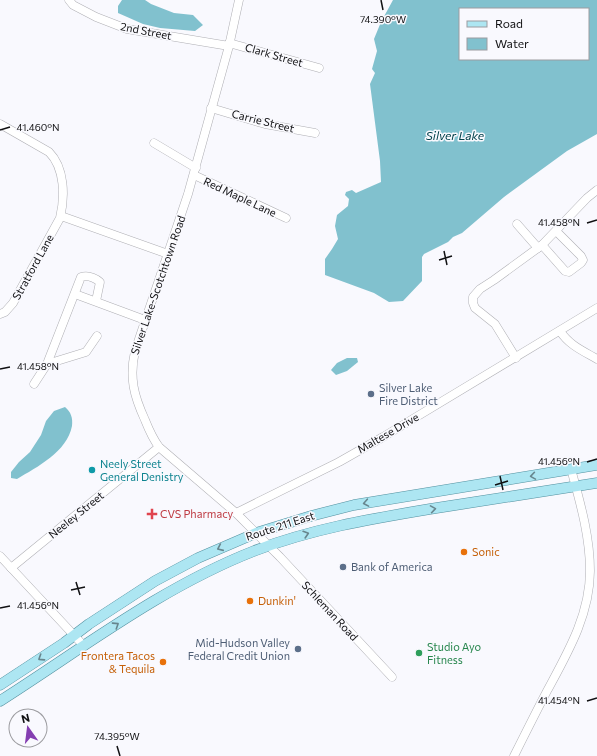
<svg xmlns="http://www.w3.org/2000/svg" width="597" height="756" viewBox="0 0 597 756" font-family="Commissioner,sans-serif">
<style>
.water{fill:#81c1ce;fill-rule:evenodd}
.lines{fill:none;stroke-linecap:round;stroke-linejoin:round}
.minor-casing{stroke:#afafb4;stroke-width:9}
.major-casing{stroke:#53909f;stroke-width:11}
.minor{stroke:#fff;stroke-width:8}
.major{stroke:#ade6f2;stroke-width:10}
.oneway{stroke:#67868e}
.ticks{fill:none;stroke:#111113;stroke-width:1.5}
.service-dot{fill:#5c6f8a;stroke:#f9f9fe;stroke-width:1.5}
.culture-dot{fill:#0f9aa8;stroke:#f9f9fe;stroke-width:1.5}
.health-dot{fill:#e0444e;stroke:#f9f9fe;stroke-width:1.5}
.food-dot{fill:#e8710a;stroke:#f9f9fe;stroke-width:1.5}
.leisure-dot{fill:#2e9e5b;stroke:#f9f9fe;stroke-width:1.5}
.labels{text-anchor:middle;stroke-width:3;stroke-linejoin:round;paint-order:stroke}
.street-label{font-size:11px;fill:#111113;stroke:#f9f9fe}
.service-label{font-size:11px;fill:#4e5e75;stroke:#f9f9fe;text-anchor:start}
.culture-label{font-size:11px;fill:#0d838f;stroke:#f9f9fe;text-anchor:start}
.health-label{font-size:11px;fill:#be3a42;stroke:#f9f9fe;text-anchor:start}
.food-label{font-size:11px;fill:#c56008;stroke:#f9f9fe;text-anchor:start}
.leisure-label{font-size:11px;fill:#27864d;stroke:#f9f9fe;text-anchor:start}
.water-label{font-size:12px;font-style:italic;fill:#02414a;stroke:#f9f9fe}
.ticks-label{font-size:10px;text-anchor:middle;fill:#111113;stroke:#f9f9fe;stroke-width:3;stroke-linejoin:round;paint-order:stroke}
</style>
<rect width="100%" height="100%" fill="#f9f9fe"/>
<g class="water">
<polygon points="122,0 145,0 151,4 174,13 193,15 203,25 195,31 160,28 143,24 118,13 118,6"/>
<path d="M393,0H597V134L567,151L504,197L462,233L453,237L448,242L424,254L422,257V281L403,301L389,302L374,293L325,275V259L332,249L338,239L335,226L337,215L348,206L349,199L345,195L346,192L352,190L356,193L381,182L380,161L370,84L375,73L372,69L377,51L374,39L381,22ZM460,9H588V59H460Z"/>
<polygon points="347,358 357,358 358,362 347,371 336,375 331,370 337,363"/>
<path d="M65,407C71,412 73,418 72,426C67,452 37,467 17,479L11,478V472L19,462L30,452L41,435L46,421L54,411Z"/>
</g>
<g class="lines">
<defs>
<g id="minor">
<polyline points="69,0 73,5 96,17 127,29 229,46"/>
<path d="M239,0L229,46L188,194L135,351C129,378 134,396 145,420C149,430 153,439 159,447L236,513L280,557L392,677"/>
<polyline points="229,43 319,68"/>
<polyline points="211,108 265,124 315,133"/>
<path d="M0,124L49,152C65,168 65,197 60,218L13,303L5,312L0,314"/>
<polyline points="154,143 196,168"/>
<polyline points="194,175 286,218"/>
<polyline points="61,216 168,254"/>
<polyline points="517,224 538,248"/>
<polyline points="542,245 565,271 569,272 581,263 583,260 581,256 556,231"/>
<polyline points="75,294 145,320"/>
<path d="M560,331C569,345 583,351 597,359"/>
<polyline points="516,358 495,324 475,308 473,303 473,297 480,289 494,280 542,245 587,198 597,190"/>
<path d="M47,364L81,277C88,275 95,278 100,282L96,301"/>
<polyline points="34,384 47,364 86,352 97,336"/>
<polyline points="236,513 339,462 383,437 597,308"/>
<polyline points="0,556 84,646"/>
<polyline points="11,568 159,447"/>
<path d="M514,756C525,734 536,712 547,691C567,654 590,615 590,571C590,536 580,502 571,469"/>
</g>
<g id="major">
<polyline points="0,685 64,643 89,624 155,581 198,558 256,533 311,516 354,505 597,465"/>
<path d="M0,701C83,648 162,587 254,551C311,529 370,519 430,509C486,500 541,492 597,483"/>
</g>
</defs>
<use href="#minor" class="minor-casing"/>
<use href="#major" class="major-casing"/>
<use href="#minor" class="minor"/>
<use href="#major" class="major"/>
</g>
<defs><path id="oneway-chevron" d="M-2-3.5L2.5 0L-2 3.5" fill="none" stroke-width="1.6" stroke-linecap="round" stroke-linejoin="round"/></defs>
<g class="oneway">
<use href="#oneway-chevron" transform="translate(533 476) rotate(171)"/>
<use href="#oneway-chevron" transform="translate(366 503) rotate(170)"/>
<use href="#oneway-chevron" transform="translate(433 509) rotate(-9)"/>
<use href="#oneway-chevron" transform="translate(306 534) rotate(-17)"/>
<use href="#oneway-chevron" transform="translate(220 548) rotate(156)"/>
<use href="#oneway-chevron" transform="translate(116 625) rotate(-33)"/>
<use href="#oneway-chevron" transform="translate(41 658) rotate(147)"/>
</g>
<path class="ticks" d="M381,0L383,10M0,130L10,127M587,223L597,220M444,251L447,265M439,260L452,256M0,369L10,367M587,462L597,459M500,476L503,490M495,485L508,481M76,582L80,595M71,590L85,587M0,608L10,606M587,701L597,698M117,746L120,756"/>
<g class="service-dot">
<circle cx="371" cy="394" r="4"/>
<circle cx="343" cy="567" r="4"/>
<circle cx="298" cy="649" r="4"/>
</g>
<circle class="culture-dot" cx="92" cy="470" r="4"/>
<path class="health-dot" d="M150 508h4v4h4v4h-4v4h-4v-4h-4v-4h4z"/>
<g class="food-dot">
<circle cx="464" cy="552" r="4"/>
<circle cx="250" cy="601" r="4"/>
<circle cx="163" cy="662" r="4"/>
</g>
<circle class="leisure-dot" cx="419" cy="653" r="4"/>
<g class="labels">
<g class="street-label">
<text transform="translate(146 31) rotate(11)" y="4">2nd Street</text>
<text transform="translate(274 55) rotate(16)" y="4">Clark Street</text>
<text transform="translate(263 121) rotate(14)" y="4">Carrie Street</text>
<text transform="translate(240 197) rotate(25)" y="4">Red Maple Lane</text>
<text transform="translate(33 267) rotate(-61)" y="4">Stratford Lane</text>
<text transform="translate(158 285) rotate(-71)" y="4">Silver Lake-Scotchtown Road</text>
<text transform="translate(388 433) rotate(-30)" y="4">Maltese Drive</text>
<text transform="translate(76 515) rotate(-39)" y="4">Neeley Street</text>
<text transform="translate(280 526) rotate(-18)" y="4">Route 211 East</text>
<text transform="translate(330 611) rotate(47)" y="4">Schleman Road</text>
</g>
<g class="service-label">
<text x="379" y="392">Silver Lake<tspan x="379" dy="13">Fire District</tspan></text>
<text x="351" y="571">Bank of America</text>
<text x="290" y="647" text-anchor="end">Mid-Hudson Valley<tspan x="290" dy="13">Federal Credit Union</tspan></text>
</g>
<g class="culture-label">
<text x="100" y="468">Neely Street<tspan x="100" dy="13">General Denistry</tspan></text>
</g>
<g class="health-label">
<text x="160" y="518">CVS Pharmacy</text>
</g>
<g class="food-label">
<text x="472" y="556">Sonic</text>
<text x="258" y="605">Dunkin'</text>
<text x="155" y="660" text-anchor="end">Frontera Tacos<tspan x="155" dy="13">&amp; Tequila</tspan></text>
</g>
<g class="leisure-label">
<text x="427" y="651">Studio Ayo<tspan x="427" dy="13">Fitness</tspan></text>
</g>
<g class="water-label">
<text x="455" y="140">Silver Lake</text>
</g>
</g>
<g class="ticks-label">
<text x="383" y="23">74.390°W</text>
<text x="38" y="131">41.460°N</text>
<text x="559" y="226">41.458°N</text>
<text x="38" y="370">41.458°N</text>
<text x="559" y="465">41.456°N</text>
<text x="38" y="609">41.456°N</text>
<text x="559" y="704">41.454°N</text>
<text x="117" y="740">74.395°W</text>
</g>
<rect x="459" y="8" width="130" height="52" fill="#f9f9fe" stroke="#9c9ca0"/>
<rect x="467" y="21" width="20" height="6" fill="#ade6f2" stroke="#9c9ca0"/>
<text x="495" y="28" font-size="12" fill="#111113">Road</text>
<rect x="467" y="38" width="20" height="12" fill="#81c1ce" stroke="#9c9ca0"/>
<text x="495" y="48" font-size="12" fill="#111113">Water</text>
<g transform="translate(28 728) rotate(346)"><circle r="19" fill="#f9f9fe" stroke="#9c9ca0"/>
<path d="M0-3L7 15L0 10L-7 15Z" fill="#843eb1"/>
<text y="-6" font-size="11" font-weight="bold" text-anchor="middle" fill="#111113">N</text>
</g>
</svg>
